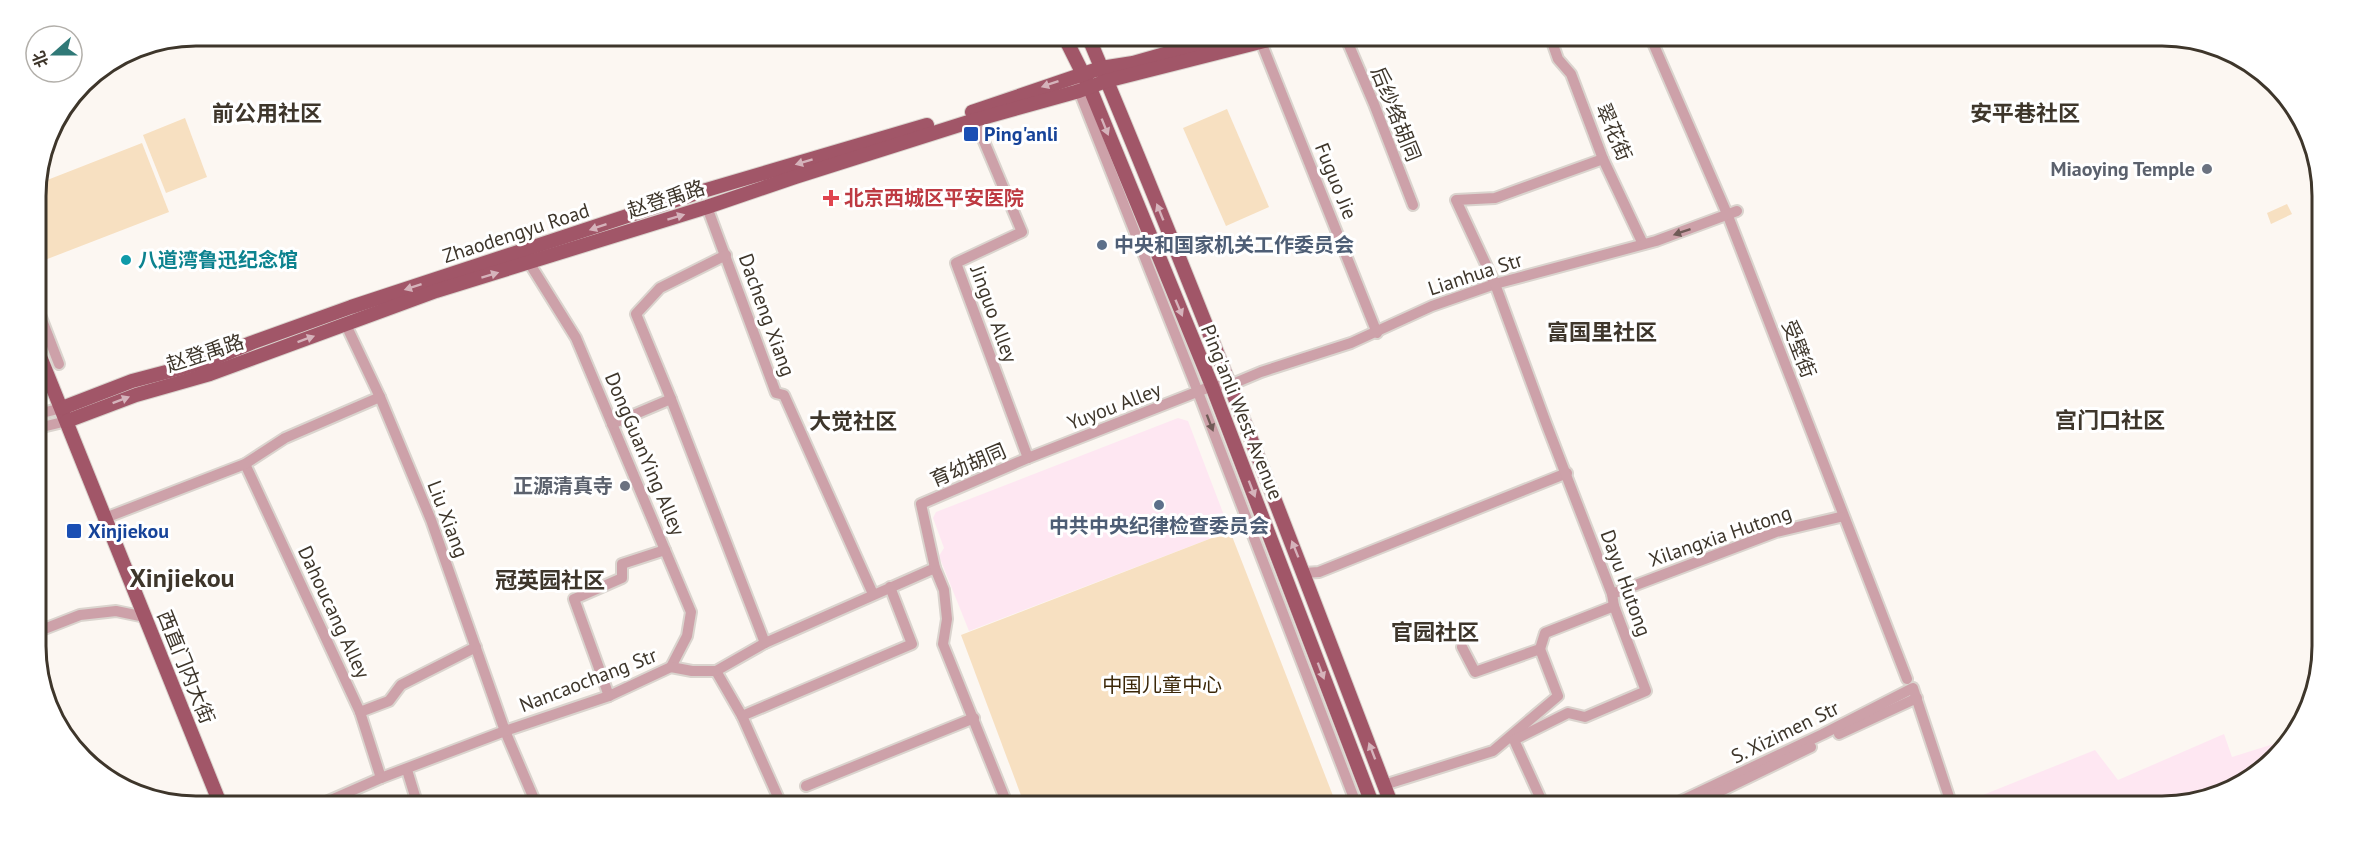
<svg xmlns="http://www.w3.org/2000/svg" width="2359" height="842" viewBox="0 0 2359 842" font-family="'PT Sans','Noto Sans SC',sans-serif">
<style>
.commercial{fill:#fee7f2}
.green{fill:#f7e0c1}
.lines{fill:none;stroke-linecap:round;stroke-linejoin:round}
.minor-casing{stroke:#dad4ce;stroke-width:14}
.major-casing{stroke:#dad4ce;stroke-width:16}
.minor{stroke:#cda1a9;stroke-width:10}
.major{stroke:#a15668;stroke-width:14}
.oneway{fill:#d5b3bb}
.oneway2{fill:#705b57}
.transit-dot{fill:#1a4fb4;stroke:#fff;stroke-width:2}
.worship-dot{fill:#6b7280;stroke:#fff;stroke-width:2}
.health-dot{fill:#e0444e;stroke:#fff;stroke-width:2}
.service-dot{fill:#5c6f8a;stroke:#fff;stroke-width:2}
.culture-dot{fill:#0f9aa8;stroke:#fff;stroke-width:2}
.labels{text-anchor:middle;stroke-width:6;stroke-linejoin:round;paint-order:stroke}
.street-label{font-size:20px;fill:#3e362b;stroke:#fff}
.transit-label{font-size:20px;font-weight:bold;fill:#164399;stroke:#fff;text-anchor:start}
.worship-label{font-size:20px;font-weight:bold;fill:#5b616d;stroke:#fff;text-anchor:end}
.health-label{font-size:20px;font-weight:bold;fill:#be3a42;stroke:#fff;text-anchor:start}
.service-label{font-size:20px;font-weight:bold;fill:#4e5e75;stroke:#fff;text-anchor:start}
.culture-label{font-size:20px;font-weight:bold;fill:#0d838f;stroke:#fff;text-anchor:start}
.park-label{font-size:20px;fill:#3b2708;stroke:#fff}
.quarter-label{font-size:22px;font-weight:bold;fill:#3e362b;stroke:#fff}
.district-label{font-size:26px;font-weight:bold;fill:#3e362b;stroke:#fff}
.rim{fill:none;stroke:#3e362b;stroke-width:3}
</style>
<rect width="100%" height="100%" fill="#fcf7f2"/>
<g class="commercial">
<polygon points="1178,418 1188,421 1230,531 969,631 939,556 944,548 933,518 936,512"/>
<polygon points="2224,734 2232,757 2283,741 2261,773 2173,806 1964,806 1963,803 2095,750 2118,780"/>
</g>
<g class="green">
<polygon points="1227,109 1269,207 1226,226 1183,128"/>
<polygon points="185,118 207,177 166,193 143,135"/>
<polygon points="142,143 169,212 37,263 37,184"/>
<polygon points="2287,204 2292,214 2271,224 2267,213"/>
<polygon points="1230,531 1337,806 1025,806 961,635"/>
<polygon points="1001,793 1007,806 969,806"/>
</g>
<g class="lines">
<defs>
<g id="minor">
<polyline points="1345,36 1374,104 1413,205"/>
<polyline points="1550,36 1558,59 1571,74 1603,159 1643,244"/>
<polyline points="1650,36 1728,216 1907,679"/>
<polyline points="1261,42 1377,333"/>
<polyline points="1081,74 1079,91 1198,392 1357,806"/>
<polyline points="975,120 1022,232 956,263 1028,458"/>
<polyline points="707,207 776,393 784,395 873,594"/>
<polyline points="525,256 576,338 691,612 687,636 671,667"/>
<polyline points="37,307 59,364"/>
<polyline points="346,325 380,397 431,520 505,731 537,806"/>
<polyline points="671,399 765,643"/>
<polyline points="38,414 62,408"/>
<polyline points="612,424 671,399 636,314 660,288 726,255"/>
<polyline points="38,428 67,421"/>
<polyline points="245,464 360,712 381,778"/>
<polyline points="105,518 245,464 285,438 380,397"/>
<polyline points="1305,573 1319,572 1567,473"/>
<polyline points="1612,594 1776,532 1840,517"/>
<polyline points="39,631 80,615 116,611 145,617"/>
<polyline points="1462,647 1475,672 1540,649 1545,633 1614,606"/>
<polyline points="716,671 742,716 782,806"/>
<polyline points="609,696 574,599 622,578 622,564 665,550"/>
<polyline points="360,712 389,701 401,685 476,647"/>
<polyline points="742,716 912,644 890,587"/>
<polyline points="1839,734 1917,698"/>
<polyline points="407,770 418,806"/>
<polyline points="1384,785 1493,751 1558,696 1540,649"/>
<polyline points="806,786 974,718"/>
<polyline points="317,806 381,778 505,731 609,696 671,667 692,671 716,671 765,643 935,568"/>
<polyline points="1008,806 943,644 947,619 944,590 935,568 921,504 1028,458 1212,386 1230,385 1261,372 1351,343 1432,306 1495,284 1656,241 1737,211"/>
<polyline points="1544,806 1514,740 1568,713 1585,717 1646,691 1614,606 1612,594 1546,423 1495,284 1456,200 1495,198 1603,159"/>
<polyline points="1670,806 1823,734 1913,688 1952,806"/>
<polyline points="1690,806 1811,747"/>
</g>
<g id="major">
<polyline points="1064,36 1089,86 1212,386 1373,806"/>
<path d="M1088,36C1195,290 1294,548 1392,806"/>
<polyline points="972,112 1101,68 1133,63 1228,36"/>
<polyline points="37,349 221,806"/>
<polyline points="62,408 132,381 208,361 251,343 351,307 703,191 927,125"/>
<polyline points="67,421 136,395 210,374 436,291 707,207 795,177 975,120 1079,91 1106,81 1284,36"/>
</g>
</defs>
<use href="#minor" class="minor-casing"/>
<use href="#major" class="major-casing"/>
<use href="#minor" class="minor"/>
<use href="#major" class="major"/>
</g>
<defs><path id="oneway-solid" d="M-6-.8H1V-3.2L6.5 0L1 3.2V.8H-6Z" transform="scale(1.5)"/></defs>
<g class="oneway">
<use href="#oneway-solid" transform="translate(1050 84) rotate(161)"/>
<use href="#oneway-solid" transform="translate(1105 127) rotate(68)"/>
<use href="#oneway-solid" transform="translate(804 162) rotate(163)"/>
<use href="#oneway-solid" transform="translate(1160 212) rotate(-112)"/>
<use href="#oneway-solid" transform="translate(676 217) rotate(-17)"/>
<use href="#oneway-solid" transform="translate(598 227) rotate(161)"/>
<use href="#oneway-solid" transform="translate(490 275) rotate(-17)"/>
<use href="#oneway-solid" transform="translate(413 287) rotate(162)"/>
<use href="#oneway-solid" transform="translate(1179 308) rotate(67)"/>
<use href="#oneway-solid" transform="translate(306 339) rotate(-20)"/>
<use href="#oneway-solid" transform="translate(121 400) rotate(-21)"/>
<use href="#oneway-solid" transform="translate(1252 489) rotate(69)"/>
<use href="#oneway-solid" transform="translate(1295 549) rotate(-112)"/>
<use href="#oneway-solid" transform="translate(1321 671) rotate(69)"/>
<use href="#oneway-solid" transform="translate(1372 751) rotate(-111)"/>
</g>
<g class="oneway2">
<use href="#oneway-solid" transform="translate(1682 232) rotate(161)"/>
<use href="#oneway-solid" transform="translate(1210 423) rotate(69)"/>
</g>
<g class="transit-dot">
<rect x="963" y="126" width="16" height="16" rx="3"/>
<rect x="66" y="523" width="16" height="16" rx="3"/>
</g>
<g class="worship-dot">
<circle cx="2207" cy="169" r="6"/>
<circle cx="625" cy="486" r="6"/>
</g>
<path class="health-dot" d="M828 189h6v6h6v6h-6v6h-6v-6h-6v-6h6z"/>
<g class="service-dot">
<circle cx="1102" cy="245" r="6"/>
<circle cx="1159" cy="505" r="6"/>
</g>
<circle class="culture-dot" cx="126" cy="260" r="6"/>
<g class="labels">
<g class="street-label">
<text transform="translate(1396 114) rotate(68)" y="7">后纱络胡同</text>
<text transform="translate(1614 132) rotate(67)" y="7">翠花街</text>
<text transform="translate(1336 181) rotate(68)" y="7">Fuguo Jie</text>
<text transform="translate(666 199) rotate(-18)" y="7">赵登禹路</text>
<text transform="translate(516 233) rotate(-18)" y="7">Zhaodengyu Road</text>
<text transform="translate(1475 274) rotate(-18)" y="7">Lianhua Str</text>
<text transform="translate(994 314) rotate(70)" y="7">Jinguo Alley</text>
<text transform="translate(767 315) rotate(70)" y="7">Dacheng Xiang</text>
<text transform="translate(1799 349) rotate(69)" y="7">受壁街</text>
<text transform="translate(205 353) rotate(-18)" y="7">赵登禹路</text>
<text transform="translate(1114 406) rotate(-21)" y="7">Yuyou Alley</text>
<text transform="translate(1242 412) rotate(68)" y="7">Ping'anli West Avenue</text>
<text transform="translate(645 454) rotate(67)" y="7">DongGuanYing Alley</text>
<text transform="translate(968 465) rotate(-23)" y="7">育幼胡同</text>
<text transform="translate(448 519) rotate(69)" y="7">Liu Xiang</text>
<text transform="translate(1720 536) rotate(-19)" y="7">Xilangxia Hutong</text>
<text transform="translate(1626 583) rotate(70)" y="7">Dayu Hutong</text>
<text transform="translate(334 612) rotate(65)" y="7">Dahoucang Alley</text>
<text transform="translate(186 667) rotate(68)" y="7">西直门内大街</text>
<text transform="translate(588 680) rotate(-21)" y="7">Nancaochang Str</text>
<text transform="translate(1785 732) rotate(-26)" y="7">S. Xizimen Str</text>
</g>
<g class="transit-label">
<text x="984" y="141">Ping'anli</text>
<text x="88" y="538">Xinjiekou</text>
</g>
<g class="worship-label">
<text x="2195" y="176">Miaoying Temple</text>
<text x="613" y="493">正源清真寺</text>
</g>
<g class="health-label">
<text x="844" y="205">北京西城区平安医院</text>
</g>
<g class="service-label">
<text x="1114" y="252">中央和国家机关工作委员会</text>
<text x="1159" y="533" text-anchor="middle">中共中央纪律检查委员会</text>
</g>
<g class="culture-label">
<text x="138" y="267">八道湾鲁迅纪念馆</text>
</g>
<g class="park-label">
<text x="1162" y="692">中国儿童中心</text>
</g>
<g class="quarter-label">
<text x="267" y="121">前公用社区</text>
<text x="2025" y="121">安平巷社区</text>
<text x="1602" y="340">富国里社区</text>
<text x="2110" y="428">宫门口社区</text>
<text x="853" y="429">大觉社区</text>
<text x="550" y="588">冠英园社区</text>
<text x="1435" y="640">官园社区</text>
</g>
<g class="district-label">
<text x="182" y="587">Xinjiekou</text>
</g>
</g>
<path d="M0 0H2359V842H0ZM196 46H2162A150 150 0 0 1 2312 196V646A150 150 0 0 1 2162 796H196A150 150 0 0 1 46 646V196A150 150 0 0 1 196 46Z" fill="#fff" fill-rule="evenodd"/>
<path class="rim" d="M196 46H2162A150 150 0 0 1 2312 196V646A150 150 0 0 1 2162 796H196A150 150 0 0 1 46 646V196A150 150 0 0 1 196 46Z"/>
<g transform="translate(54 54) rotate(249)"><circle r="28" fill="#ffffff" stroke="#b2afaa" stroke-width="1.5"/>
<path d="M0-4.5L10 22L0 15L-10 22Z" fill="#307977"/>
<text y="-9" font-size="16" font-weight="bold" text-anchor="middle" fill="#3e362b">北</text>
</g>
</svg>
